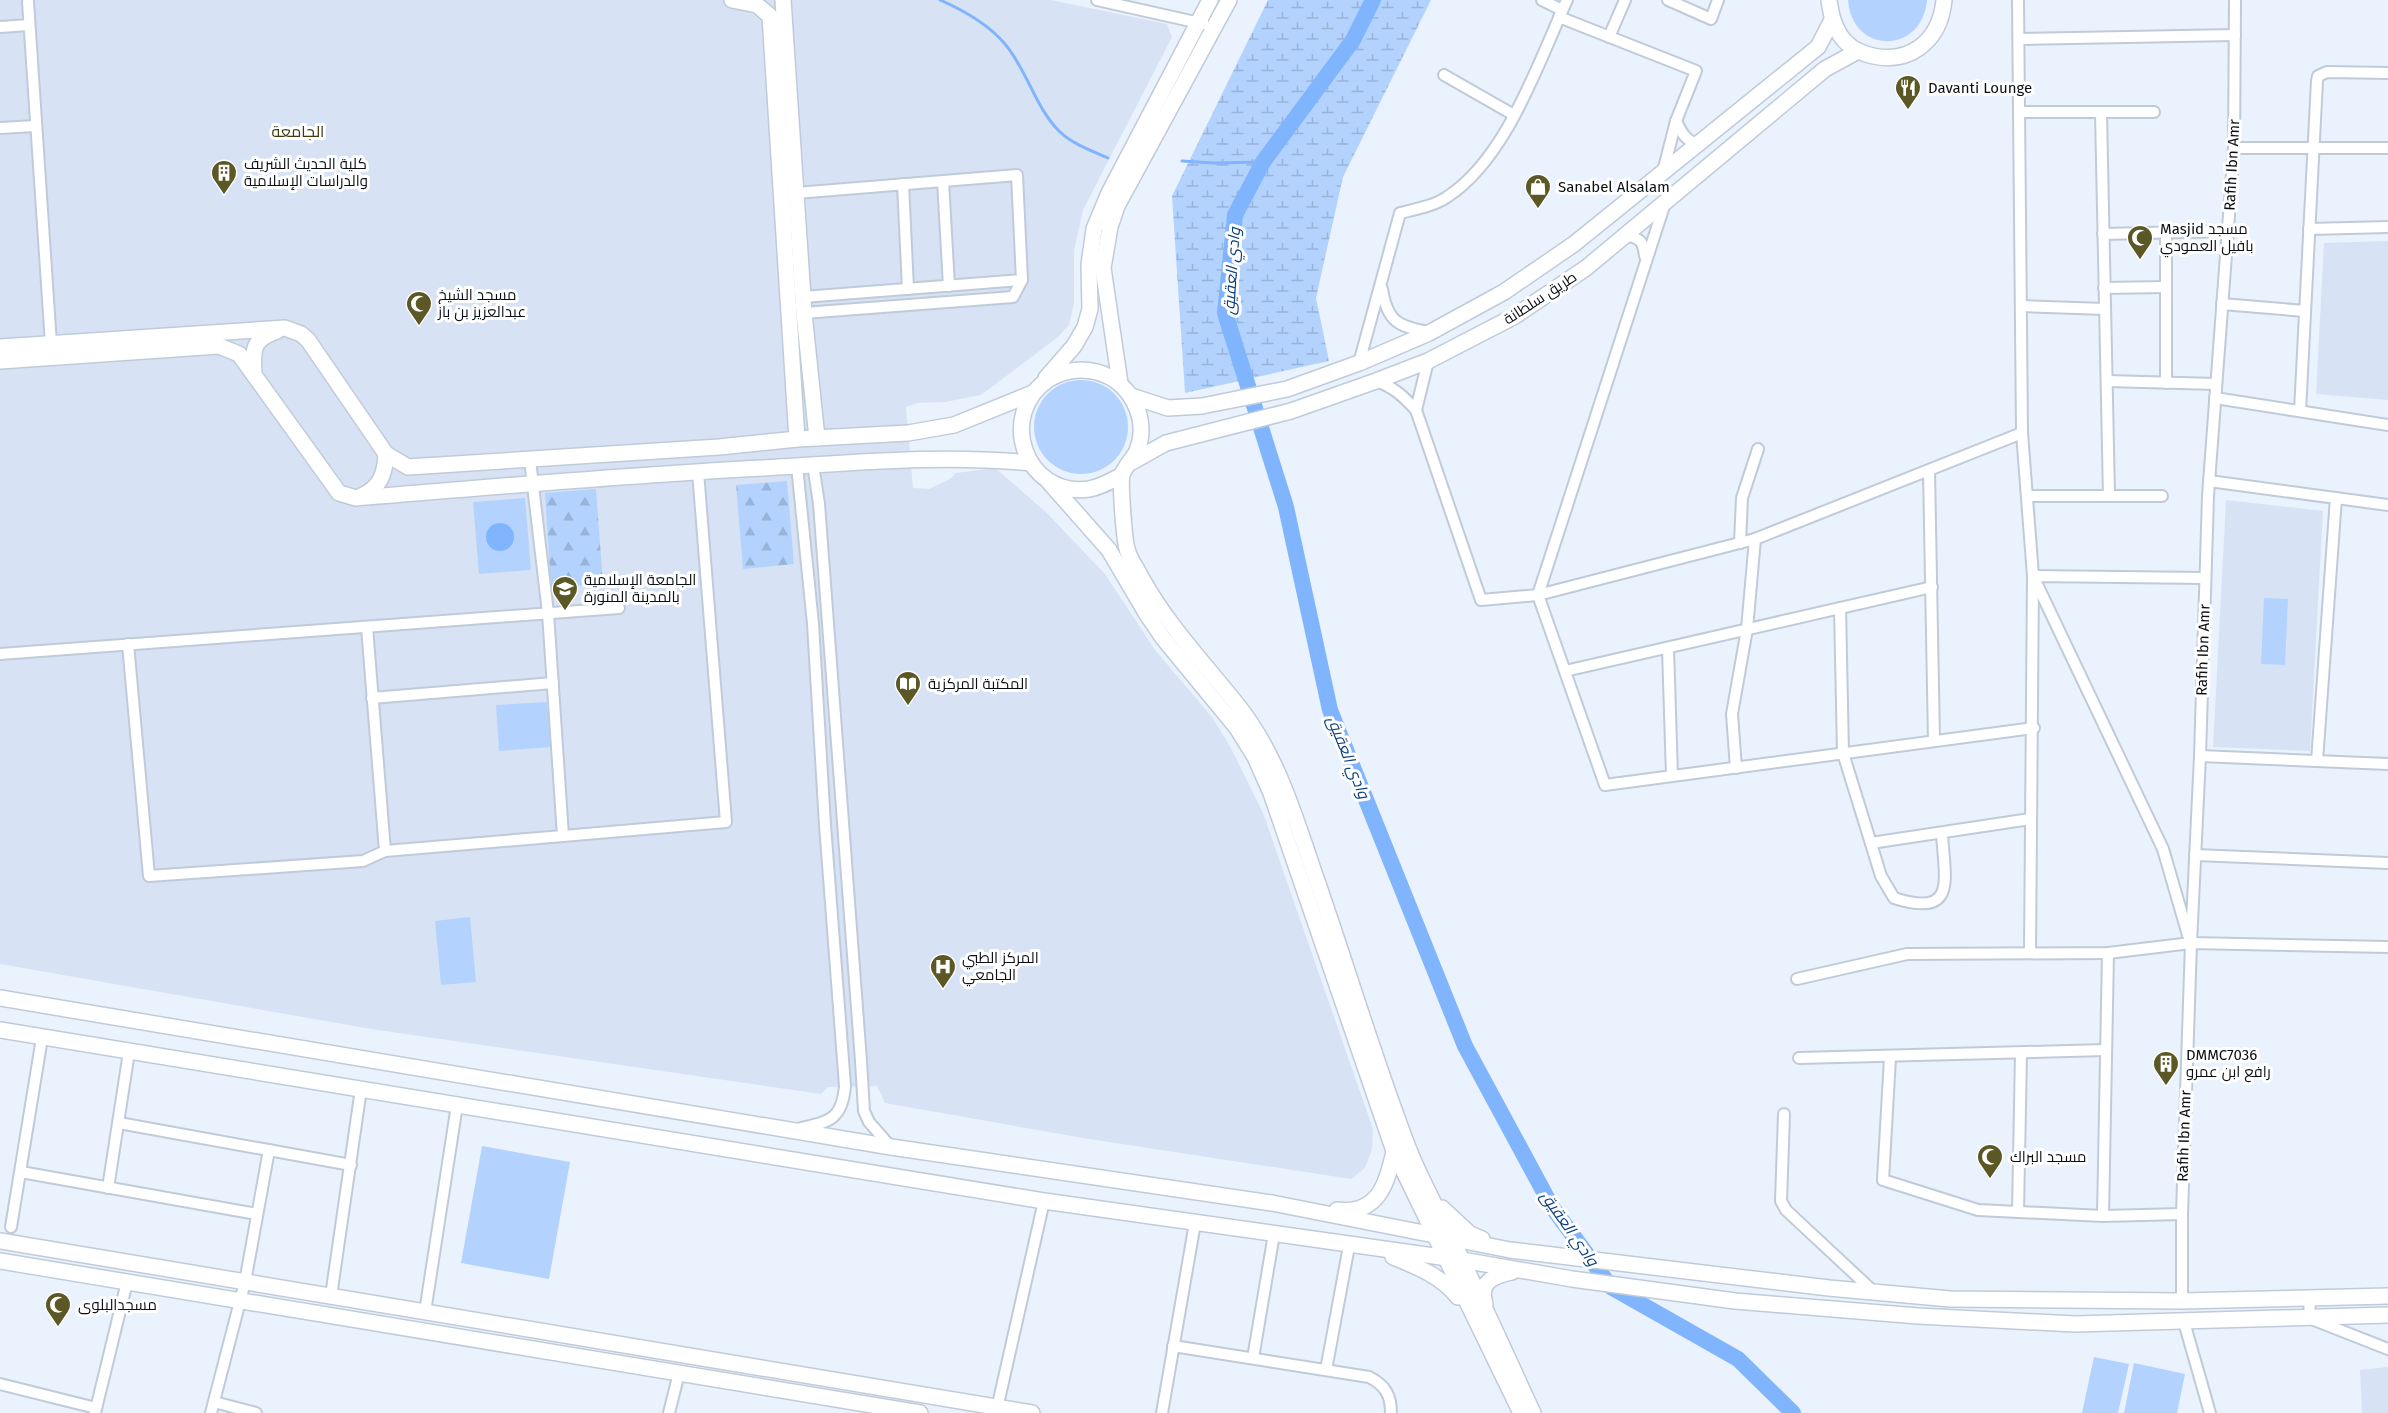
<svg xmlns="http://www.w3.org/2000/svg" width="2388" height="1413" viewBox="0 0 2388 1413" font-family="'Fira Sans',Cairo,sans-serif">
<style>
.built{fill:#d7e3f4}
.grass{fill:#b3d3fe}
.forest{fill:url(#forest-firs)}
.wetland{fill:url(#wetland-marsh)}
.water{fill:#80b5fd}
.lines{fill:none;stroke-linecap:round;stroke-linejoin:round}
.stream{stroke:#80b5fd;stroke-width:3}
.river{stroke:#80b5fd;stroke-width:16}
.street-casing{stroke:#c0cbd9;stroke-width:14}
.secondary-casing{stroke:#c0cbd9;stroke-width:18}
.street{stroke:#fff;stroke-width:10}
.secondary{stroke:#fff;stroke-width:15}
.labels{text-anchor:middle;stroke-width:6;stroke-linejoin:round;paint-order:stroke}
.poi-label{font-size:15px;fill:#0b0f14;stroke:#fff;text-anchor:start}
.street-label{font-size:15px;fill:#0b0f14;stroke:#fff}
.neighbourhood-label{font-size:16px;fill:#3c3a10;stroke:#fff}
.water-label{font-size:16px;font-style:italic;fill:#093e7d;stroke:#fff}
</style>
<defs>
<pattern id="forest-firs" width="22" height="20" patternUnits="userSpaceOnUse" patternTransform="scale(1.5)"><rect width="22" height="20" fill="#b3d3fe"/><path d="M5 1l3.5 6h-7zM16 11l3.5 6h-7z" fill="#99b4d9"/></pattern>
<pattern id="wetland-marsh" width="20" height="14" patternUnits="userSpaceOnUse" patternTransform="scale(1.5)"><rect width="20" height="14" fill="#b3d3fe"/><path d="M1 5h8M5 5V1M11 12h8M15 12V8" fill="none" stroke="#99b4d9"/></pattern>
</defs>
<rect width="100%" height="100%" fill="#eaf2fe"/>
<g class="built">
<polygon points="0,0 1051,0 1167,24 1172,37 1083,210 1074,251 1074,303 1069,325 1058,337 981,395 945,402 918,403 906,407 913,488 929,489 950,479 956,473 995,468 1046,512 1105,574 1155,650 1212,717 1231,748 1263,813 1373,1129 1372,1149 1365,1168 1351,1179 1083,1138 885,1103 877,1086 828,1087 821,1094 371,1029 0,964"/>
<polygon points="2388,241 2388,400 2316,394 2324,243"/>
<polygon points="2226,500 2323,511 2310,751 2213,747"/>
<polygon points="2388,1367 2388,1413 2362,1413 2360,1370"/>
</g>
<g class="grass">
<path d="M1848,0H1927C1922,55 1852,55 1848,0Z"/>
<circle cx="1081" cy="427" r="47"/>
<polygon points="525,498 531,570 479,574 473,502"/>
<polygon points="2264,598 2288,599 2285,665 2261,664"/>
<polygon points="547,702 551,747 499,751 496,705"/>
<polygon points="470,917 476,982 441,985 435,921"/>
<polygon points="482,1146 570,1162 549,1279 461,1263"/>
<polygon points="2094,1357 2129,1364 2118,1413 2082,1413"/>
<polygon points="2134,1363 2185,1374 2177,1413 2124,1413"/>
</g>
<g class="forest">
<polygon points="787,481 794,564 743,569 736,485"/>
<polygon points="596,489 603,584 551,587 545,493"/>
</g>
<polygon class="wetland" points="1268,0 1431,0 1343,177 1316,298 1329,361 1185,393 1172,196"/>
<circle class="water" cx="500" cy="537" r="14"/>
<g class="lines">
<g class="stream">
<path d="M940,0C965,11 988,24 1005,44C1027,70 1035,107 1059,131C1072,144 1092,151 1108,158"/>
<polyline points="1182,161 1213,163 1263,162"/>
</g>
<polyline class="river" points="1373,0 1353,40 1263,162 1235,215 1225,313 1286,507 1330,710 1465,1046 1552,1207 1611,1287 1738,1359 1793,1413"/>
<defs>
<g id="street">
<polyline points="1097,0 1204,24"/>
<polyline points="1542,0 1562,10"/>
<polyline points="1668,0 1711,19 1718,0"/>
<polyline points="2018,0 2022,433 2033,576 2163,849 2188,935"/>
<polyline points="28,2 51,344"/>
<polyline points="1559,17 1696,71 1676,121 1663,172"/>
<polyline points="0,27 29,25"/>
<polyline points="1609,37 1625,0"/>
<polyline points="2019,39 2235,35"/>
<polyline points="1444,75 1514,115"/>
<polyline points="2019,112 2154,112"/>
<polyline points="2101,113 2109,496"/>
<path d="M1676,121C1682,134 1686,141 1700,145"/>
<polyline points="0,128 36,126"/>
<polyline points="2234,148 2388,148"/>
<polyline points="943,181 949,286"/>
<polyline points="903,184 908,289"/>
<polyline points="796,193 1017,175 1022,280 803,297"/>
<polyline points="1665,203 1538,595 1605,785 2034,728"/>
<polyline points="2309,229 2388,227"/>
<polyline points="2166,232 2166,383"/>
<polyline points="2103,234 2228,231"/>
<path d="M1626,235C1641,239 1643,241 1645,256"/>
<polyline points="2104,288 2166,287"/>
<path d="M1382,289C1387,321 1398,327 1429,332"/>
<polyline points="2222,304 2305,311"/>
<polyline points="2021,306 2105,309"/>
<polyline points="804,313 1013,297 1022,280"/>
<path d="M1359,363L1400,213C1416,209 1434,206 1447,197C1507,158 1538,63 1567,0"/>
<path d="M1376,381C1394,387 1404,397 1416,410L1481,600L1538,595L1755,539L2022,433"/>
<polyline points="2107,381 2216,384"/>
<polyline points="2215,398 2388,425"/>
<polyline points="1416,410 1428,361"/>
<polyline points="2300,411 2317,81 2318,76 2327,72 2388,73"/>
<polyline points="813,464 819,504 861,1061 864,1111 869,1122 891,1147"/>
<path d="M797,466L813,624L825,825L845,1086C842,1121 828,1122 797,1129"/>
<polyline points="1929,471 1934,741"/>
<polyline points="2209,481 2388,505"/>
<polyline points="2027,496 2162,496"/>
<polyline points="1740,543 1742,498 1758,449"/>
<path d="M1840,608L1843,753L1881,876L1894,898C1959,919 1944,877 1942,833"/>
<polyline points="367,627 385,851"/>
<polyline points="128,644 149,876 363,861 385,851 563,836 548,613 530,460"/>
<polyline points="1668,648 1672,776"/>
<polyline points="0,654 619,608"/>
<polyline points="1565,671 1932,587"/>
<polyline points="372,698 553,683"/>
<polyline points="2200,756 2388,764"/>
<polyline points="2317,761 2336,498"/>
<polyline points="1736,768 1732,714 1747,629 1755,539"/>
<polyline points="563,836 726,822 698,472"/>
<polyline points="1871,843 2030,819"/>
<polyline points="2195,855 2388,863"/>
<path d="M2030,953C2030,827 2033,702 2033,576L2205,578"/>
<polyline points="1797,979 1907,954 2108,953 2191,943 2388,947"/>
<polyline points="1799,1058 2106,1050"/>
<polyline points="1890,1058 1883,1180 1978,1210 2103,1216 2182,1214"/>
<polyline points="1784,1114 1781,1201 1786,1210 1874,1292"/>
<polyline points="119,1123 351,1165"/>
<polyline points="21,1172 257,1214"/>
<polyline points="108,1188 129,1052"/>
<polyline points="2018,1212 2021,1053"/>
<polyline points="2103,1216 2108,953"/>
<polyline points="11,1227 42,1038"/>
<polyline points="331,1296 361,1089"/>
<polyline points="2310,1298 2309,1318 2388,1349"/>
<polyline points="2182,1301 2182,1214 2191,943 2200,756 2208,496 2234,148 2235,0"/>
<polyline points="425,1312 457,1105"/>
<polyline points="2184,1322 2210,1413"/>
<path d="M1173,1346L1369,1377C1385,1385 1391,1395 1391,1413"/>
<polyline points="1253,1358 1274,1234"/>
<polyline points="1326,1370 1349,1246"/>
<polyline points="0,1384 96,1408"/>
<polyline points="214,1402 256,1413"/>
<polyline points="95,1413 127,1282"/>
<polyline points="211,1413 245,1282 269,1150"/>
<polyline points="669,1413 679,1373"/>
<polyline points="996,1413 1044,1201"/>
<polyline points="1162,1413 1195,1223"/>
</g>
<g id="secondary">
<polyline points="732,0 757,5 770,16 797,439"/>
<polyline points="783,0 804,313 817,438"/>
<path d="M1829,0C1831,13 1833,24 1840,35C1846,44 1856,51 1866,54C1908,67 1940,42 1944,0"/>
<polyline points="0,347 285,328 301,334 308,340 386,454 408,467 719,447 797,439 908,433 954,425 1033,393"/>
<path d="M0,361L219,346L239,354L339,493L356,498C492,487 627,475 763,468C852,463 942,454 1031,463"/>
<path d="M254,375C253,350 251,340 277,331"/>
<polyline points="1046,378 1074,346 1085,327 1090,309 1089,265 1094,229 1109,193 1210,0"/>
<polyline points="1120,383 1103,268 1110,227 1117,206 1229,0"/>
<polyline points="1131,396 1168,408 1202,406 1287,389 1359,363 1429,333 1504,292 1574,244 1818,47 1832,20"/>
<polyline points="1132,462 1166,443 1291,411 1376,381 1428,361 1515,316 1586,268 1825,69 1858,51"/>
<path d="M1122,475C1111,481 1101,487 1089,489C1025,498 996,414 1049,379C1064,370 1081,368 1097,372C1130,381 1150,418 1137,451C1133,459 1125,466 1122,475C1120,482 1124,543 1128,552C1131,561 1137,569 1141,577C1168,626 1205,664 1239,707C1279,758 1296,821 1317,881C1348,970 1375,1062 1409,1150C1423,1185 1442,1218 1458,1252C1484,1305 1508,1359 1533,1413"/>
<polyline points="1049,482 1109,550 1146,613 1163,638 1237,728 1255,757 1271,793 1394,1151 1521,1413"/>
<path d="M361,496C380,488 385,474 386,454"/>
<polyline points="0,998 891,1147 1272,1203 1510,1250 1829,1288 1950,1299 2182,1301 2388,1296"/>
<polyline points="0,1030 1044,1201 1462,1260 1572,1279 1735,1301 1918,1316 2075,1324 2388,1315"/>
<polyline points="1442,1208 1470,1234 1482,1239"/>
<path d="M1337,1210C1378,1215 1387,1184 1394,1151"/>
<polyline points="0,1241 1032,1413"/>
<path d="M1393,1257C1418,1267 1441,1276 1458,1297"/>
<polyline points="0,1261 920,1413"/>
<path d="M1485,1304C1478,1282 1493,1276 1512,1272"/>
</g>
</defs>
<use href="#street" class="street-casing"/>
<use href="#secondary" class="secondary-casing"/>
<use href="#street" class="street"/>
<use href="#secondary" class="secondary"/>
</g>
<defs>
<symbol id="restaurant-pin" viewBox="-11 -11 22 30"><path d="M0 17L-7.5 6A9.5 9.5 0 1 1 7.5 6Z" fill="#5b5825" stroke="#fff"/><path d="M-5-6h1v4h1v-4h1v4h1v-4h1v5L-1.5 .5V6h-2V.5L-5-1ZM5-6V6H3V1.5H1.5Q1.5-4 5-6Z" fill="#fff"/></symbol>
<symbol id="building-pin" viewBox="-11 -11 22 30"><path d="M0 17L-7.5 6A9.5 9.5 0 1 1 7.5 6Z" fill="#5b5825" stroke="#fff"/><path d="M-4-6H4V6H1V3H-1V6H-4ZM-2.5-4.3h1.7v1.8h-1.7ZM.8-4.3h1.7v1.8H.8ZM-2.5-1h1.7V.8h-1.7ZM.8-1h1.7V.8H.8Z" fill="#fff"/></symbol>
<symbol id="shop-pin" viewBox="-11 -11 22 30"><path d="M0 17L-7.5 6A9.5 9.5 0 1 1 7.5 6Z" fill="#5b5825" stroke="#fff"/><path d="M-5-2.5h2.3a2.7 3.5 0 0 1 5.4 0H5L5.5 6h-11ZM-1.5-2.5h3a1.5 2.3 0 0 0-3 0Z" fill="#fff"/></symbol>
<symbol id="mosque-pin" viewBox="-11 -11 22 30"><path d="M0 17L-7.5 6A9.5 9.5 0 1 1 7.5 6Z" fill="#5b5825" stroke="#fff"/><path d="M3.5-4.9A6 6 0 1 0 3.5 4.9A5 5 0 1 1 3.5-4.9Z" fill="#fff"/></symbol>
<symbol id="university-pin" viewBox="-11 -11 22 30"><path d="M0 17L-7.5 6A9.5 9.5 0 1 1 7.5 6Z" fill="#5b5825" stroke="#fff"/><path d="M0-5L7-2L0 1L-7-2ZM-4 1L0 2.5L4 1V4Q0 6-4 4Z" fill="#fff"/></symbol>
<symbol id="library-pin" viewBox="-11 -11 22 30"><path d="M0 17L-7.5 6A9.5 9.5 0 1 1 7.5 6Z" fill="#5b5825" stroke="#fff"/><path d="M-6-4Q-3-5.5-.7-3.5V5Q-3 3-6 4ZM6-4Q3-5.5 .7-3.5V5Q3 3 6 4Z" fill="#fff"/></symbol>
<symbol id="hospital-pin" viewBox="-11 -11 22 30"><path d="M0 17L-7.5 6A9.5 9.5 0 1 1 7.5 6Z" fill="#5b5825" stroke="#fff"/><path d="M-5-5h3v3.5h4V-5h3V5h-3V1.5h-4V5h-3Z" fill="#fff"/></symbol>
</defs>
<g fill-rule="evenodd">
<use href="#restaurant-pin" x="1893" y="73" width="30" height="40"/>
<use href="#building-pin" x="209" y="158" width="30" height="40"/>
<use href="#shop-pin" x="1523" y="172" width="30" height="40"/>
<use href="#mosque-pin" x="2125" y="223" width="30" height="40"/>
<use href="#mosque-pin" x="404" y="289" width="30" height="40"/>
<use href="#university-pin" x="550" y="574" width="30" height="40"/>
<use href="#library-pin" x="893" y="669" width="30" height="40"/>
<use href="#hospital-pin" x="928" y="952" width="30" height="40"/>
<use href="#building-pin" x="2151" y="1049" width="30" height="40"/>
<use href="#mosque-pin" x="1975" y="1142" width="30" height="40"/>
<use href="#mosque-pin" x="43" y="1290" width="30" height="40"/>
</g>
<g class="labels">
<g class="poi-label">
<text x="1928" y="93">Davanti Lounge</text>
<text x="244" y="169">كلية الحديث الشريف<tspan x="244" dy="17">والدراسات الإسلامية</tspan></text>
<text x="1558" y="192">Sanabel Alsalam</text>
<text x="2160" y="234">Masjid مسجد<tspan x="2160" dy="17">بافيل العمودي</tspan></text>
<text x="438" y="300">مسجد الشيخ<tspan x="438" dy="17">عبدالعزيز بن باز</tspan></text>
<text x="584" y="585">الجامعة الإسلامية<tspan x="584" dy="17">بالمدينة المنورة</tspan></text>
<text x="928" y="689">المكتبة المركزية</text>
<text x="962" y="963">المركز الطبي<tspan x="962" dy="17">الجامعي</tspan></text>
<text x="2186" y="1060">DMMC7036<tspan x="2186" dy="17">رافع ابن عمرو</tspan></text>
<text x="2010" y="1162">مسجد البراك</text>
<text x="78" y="1310">مسجدالبلوی</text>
</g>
<g class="street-label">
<text transform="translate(2232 165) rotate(-87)" y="5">Rafih Ibn Amr</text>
<text transform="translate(1540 298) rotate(-33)" y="5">طريق سلطانة</text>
<text transform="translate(2203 650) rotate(-88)" y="5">Rafih Ibn Amr</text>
<text transform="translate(2184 1136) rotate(-88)" y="5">Rafih Ibn Amr</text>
</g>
<g class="neighbourhood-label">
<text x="298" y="137">الجامعة</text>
</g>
<g class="water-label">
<text transform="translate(1231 271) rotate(-86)" y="6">وادي العقيق</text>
<text transform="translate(1349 757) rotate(68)" y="6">وادي العقيق</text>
<text transform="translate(1570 1228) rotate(55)" y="6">وادي العقيق</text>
</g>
</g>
</svg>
